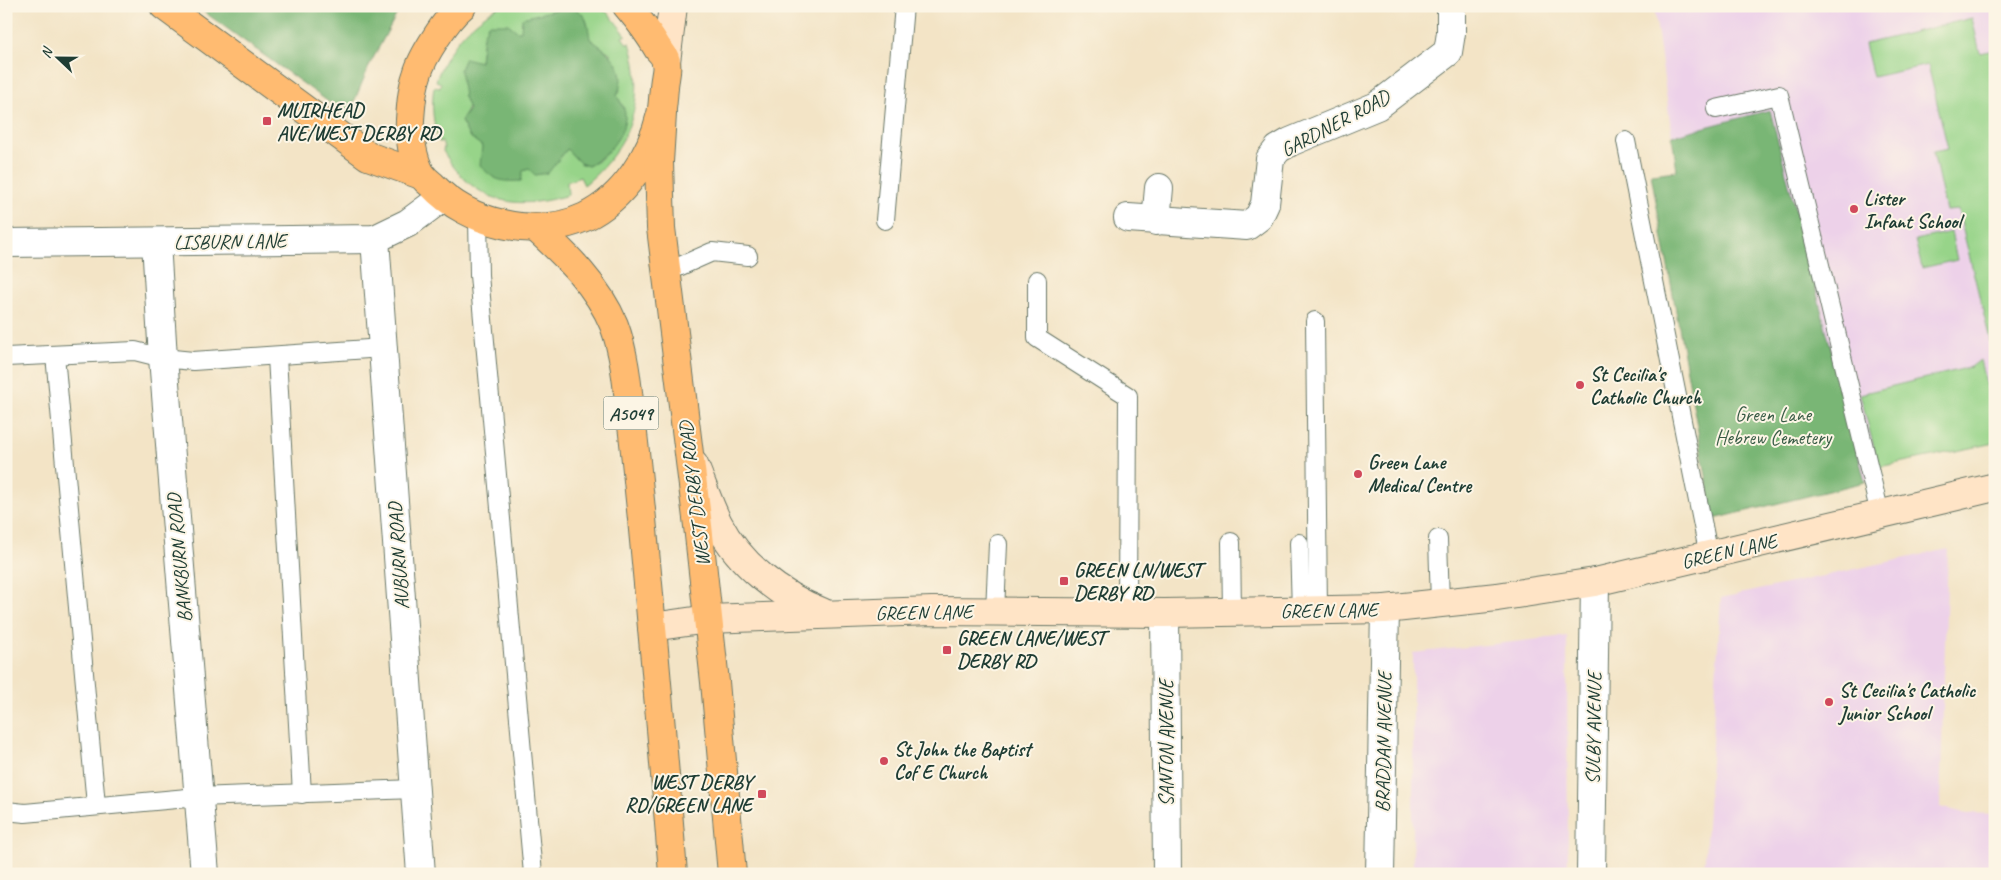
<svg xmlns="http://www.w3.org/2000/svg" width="2001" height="880" viewBox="0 0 2001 880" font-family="Caveat,sans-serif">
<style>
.built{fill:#edd1e9}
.green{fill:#97d489;stroke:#5b885e;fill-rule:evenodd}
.forest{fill:#79b675;stroke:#4c7a54}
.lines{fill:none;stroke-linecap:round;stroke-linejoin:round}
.lane-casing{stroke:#697767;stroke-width:20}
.street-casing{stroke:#697767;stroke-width:30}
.secondary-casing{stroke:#697767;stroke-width:30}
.highway-casing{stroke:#697767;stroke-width:30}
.lane{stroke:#fff;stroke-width:18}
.street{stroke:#fff;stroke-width:28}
.secondary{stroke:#ffe4c6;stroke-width:28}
.highway{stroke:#ffbb71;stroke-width:28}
.poi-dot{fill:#d1495b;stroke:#fcf5e5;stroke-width:2}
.labels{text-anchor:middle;stroke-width:4;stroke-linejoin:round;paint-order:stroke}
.shield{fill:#fcf5e5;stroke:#617469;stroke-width:1}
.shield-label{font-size:19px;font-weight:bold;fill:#1f3d34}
.poi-label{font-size:20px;font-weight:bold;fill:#1f3d34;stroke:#fcf5e5;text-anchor:start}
.street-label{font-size:20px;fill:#1f3d34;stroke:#fcf5e5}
.park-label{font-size:20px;fill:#375b45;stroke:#fcf5e5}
</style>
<rect width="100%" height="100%" fill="#fcf5e5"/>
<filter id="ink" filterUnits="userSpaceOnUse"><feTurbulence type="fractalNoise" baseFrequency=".02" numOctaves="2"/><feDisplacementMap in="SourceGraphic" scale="10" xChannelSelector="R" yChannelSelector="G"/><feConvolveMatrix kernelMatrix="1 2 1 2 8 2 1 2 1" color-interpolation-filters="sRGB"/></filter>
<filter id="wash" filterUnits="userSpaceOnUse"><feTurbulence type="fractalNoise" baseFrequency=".0096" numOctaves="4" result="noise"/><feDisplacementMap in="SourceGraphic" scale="20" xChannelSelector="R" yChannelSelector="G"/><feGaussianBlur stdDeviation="1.12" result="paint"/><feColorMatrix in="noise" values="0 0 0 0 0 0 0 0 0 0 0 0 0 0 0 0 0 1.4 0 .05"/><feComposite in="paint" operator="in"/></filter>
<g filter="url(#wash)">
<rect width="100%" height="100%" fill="#f3e4c6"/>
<g class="built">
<polygon points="1654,6 1995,6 1995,443 1879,467 1865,482 1770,110 1672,136"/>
<polygon points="1948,549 1940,807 1965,813 1995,814 1995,874 1704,874 1721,598"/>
<polygon points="1567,636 1568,874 1413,874 1413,653"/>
</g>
<g class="green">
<path d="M500,6H598L609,14L626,35L622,37L627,44L630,43C648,99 629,149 584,185L580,177L567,182L568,195C514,212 473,202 443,151L444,147L442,142H439C433,124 431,106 434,87L440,88L441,83L436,81C447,48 469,23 500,6ZM587,23L589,39L610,53L620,90L617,96L624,108L608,152L598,161L588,166L580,163L567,149L560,158L523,171L482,146L469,136L461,121C476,97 480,64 483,36Z"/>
<polygon points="1972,18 1980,53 1995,50 1995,360 1958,210 1946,211 1933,152 1948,149 1928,65 1873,77 1865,44"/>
<polygon points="1951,232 1957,260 1922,268 1915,240"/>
<polygon points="1980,360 1995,424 1995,443 1879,467 1860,394 1971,367"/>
</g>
<g class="forest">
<polygon points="196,6 401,6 370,64 348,116"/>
<path d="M571,6C588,16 587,20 590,39C611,54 629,67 617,96C621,103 626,110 625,118C623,139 605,157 588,166L580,163L567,149L548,173L535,175L529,169L523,171L521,181C501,182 494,181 480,165L482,146L469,136L461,121L469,109L464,97L460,69L465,58L480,62L483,36L488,24H508L517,31H521L522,18Z"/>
<polygon points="1770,110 1865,482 1714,519 1651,174 1677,171 1672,136"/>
</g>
</g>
<g filter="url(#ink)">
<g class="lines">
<defs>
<g id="lane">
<polyline points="1716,109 1779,95 1880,514"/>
<polyline points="1626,141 1709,556"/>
<polyline points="478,217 479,275 533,874"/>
<polyline points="885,220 904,6"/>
<polyline points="667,272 712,252 748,256"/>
<polyline points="1037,280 1037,338 1128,396 1127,613"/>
<polyline points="1315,321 1318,610"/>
<polyline points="55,355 96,805"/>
<polyline points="6,357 135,351 163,358 193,361 383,348"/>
<polyline points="277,357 302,794"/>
<polyline points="1438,539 1440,603"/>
<polyline points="1231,542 1232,612"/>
<polyline points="1299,543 1301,611"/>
<polyline points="995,611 998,544"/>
<polyline points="6,811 25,813 198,797 414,789"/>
</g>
<g id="street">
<polyline points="1128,218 1247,226 1259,217 1265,204 1270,159 1278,149 1290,142 1377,106 1448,52 1451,33 1451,6"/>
<polyline points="1156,221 1159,188"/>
<polyline points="375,239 421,874"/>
<polyline points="156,242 163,358 205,874"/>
<polyline points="6,243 375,239 408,223 443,197"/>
<polyline points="1165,613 1167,874"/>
<polyline points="1380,874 1385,609"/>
<polyline points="1591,874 1595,582"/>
</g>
<g id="secondary">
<polyline points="666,62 673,6"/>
<path d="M694,465C702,484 709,505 718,523C739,564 780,596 822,612"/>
<polyline points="652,627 708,619 932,611 1165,613 1385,609 1497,597 1595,582 1995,487"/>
</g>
<g id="highway">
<polyline points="164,6 368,156 421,175"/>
<path d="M462,6C447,18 422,56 417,75C412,89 411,105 410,120C409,136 413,160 421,174C424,178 428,182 432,185C468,224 536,240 585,217C624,198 651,156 661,114C663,106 663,96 664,88C664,80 668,69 666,62C665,57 661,52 658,49C649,33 639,20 627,6"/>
<polyline points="662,114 659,162 661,228 698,526 715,682 732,874"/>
<path d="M536,228C566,255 598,286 614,325C624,352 627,382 630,410C635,446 638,483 642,519C653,637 664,755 673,874"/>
</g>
</defs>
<use href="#lane" class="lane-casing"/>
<use href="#street" class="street-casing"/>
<use href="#secondary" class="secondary-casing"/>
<use href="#highway" class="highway-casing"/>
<use href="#lane" class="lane"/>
<use href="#street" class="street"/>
<use href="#secondary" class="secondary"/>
<use href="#highway" class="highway"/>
</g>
</g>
<g class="poi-dot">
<rect x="262" y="116" width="10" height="10" rx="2.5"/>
<circle cx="1854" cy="209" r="5"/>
<circle cx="1580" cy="385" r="5"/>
<circle cx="1358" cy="474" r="5"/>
<rect x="1059" y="576" width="10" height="10" rx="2.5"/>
<rect x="942" y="645" width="10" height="10" rx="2.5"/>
<circle cx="1829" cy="702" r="5"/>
<circle cx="884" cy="761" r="5"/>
<rect x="757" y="789" width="10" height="10" rx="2.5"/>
</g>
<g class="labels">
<rect class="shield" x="603.5" y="396.5" width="55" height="33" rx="4"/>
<g class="shield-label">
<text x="631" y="420">A5049</text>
</g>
<g class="poi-label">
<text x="277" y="117">MUIRHEAD<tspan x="277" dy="23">AVE/WEST DERBY RD</tspan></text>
<text x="1864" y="205">Lister<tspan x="1864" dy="23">Infant School</tspan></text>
<text x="1590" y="381">St Cecilia's<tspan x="1590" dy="23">Catholic Church</tspan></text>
<text x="1368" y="469">Green Lane<tspan x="1368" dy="23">Medical Centre</tspan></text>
<text x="1074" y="577">GREEN LN/WEST<tspan x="1074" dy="23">DERBY RD</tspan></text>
<text x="957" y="645">GREEN LANE/WEST<tspan x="957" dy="23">DERBY RD</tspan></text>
<text x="1839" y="697">St Cecilia's Catholic<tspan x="1839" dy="23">Junior School</tspan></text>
<text x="894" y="756">St John the Baptist<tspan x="894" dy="23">Cof E Church</tspan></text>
<text x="752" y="789" text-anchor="end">WEST DERBY<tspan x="752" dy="23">RD/GREEN LANE</tspan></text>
</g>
<g class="street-label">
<text transform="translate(1335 123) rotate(-28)" y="7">GARDNER ROAD</text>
<text transform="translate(230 241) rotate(-1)" y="7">LISBURN LANE</text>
<text transform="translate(694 494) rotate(-97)" y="7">WEST DERBY ROAD</text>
<text transform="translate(1729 551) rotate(-13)" y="7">GREEN LANE</text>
<text transform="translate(398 556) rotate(-94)" y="7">AUBURN ROAD</text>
<text transform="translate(179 558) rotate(-95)" y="7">BANKBURN ROAD</text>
<text transform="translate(1329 610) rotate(-1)" y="7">GREEN LANE</text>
<text transform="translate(924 612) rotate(-1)" y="7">GREEN LANE</text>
<text transform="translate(1593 728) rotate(-89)" y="7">SULBY AVENUE</text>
<text transform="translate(1383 742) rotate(-89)" y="7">BRADDAN AVENUE</text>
<text transform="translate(1166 743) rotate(-90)" y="7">SANTON AVENUE</text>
</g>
<g class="park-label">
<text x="1773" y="421">Green Lane<tspan x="1773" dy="23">Hebrew Cemetery</tspan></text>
</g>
</g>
<rect width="2001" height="880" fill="none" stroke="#fcf5e5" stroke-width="25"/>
<g transform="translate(58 58) rotate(292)" stroke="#fcf5e5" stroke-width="4" paint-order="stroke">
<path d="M0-4L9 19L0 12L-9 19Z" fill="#1f3d34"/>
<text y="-8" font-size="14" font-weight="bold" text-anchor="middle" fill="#1f3d34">N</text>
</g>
</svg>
